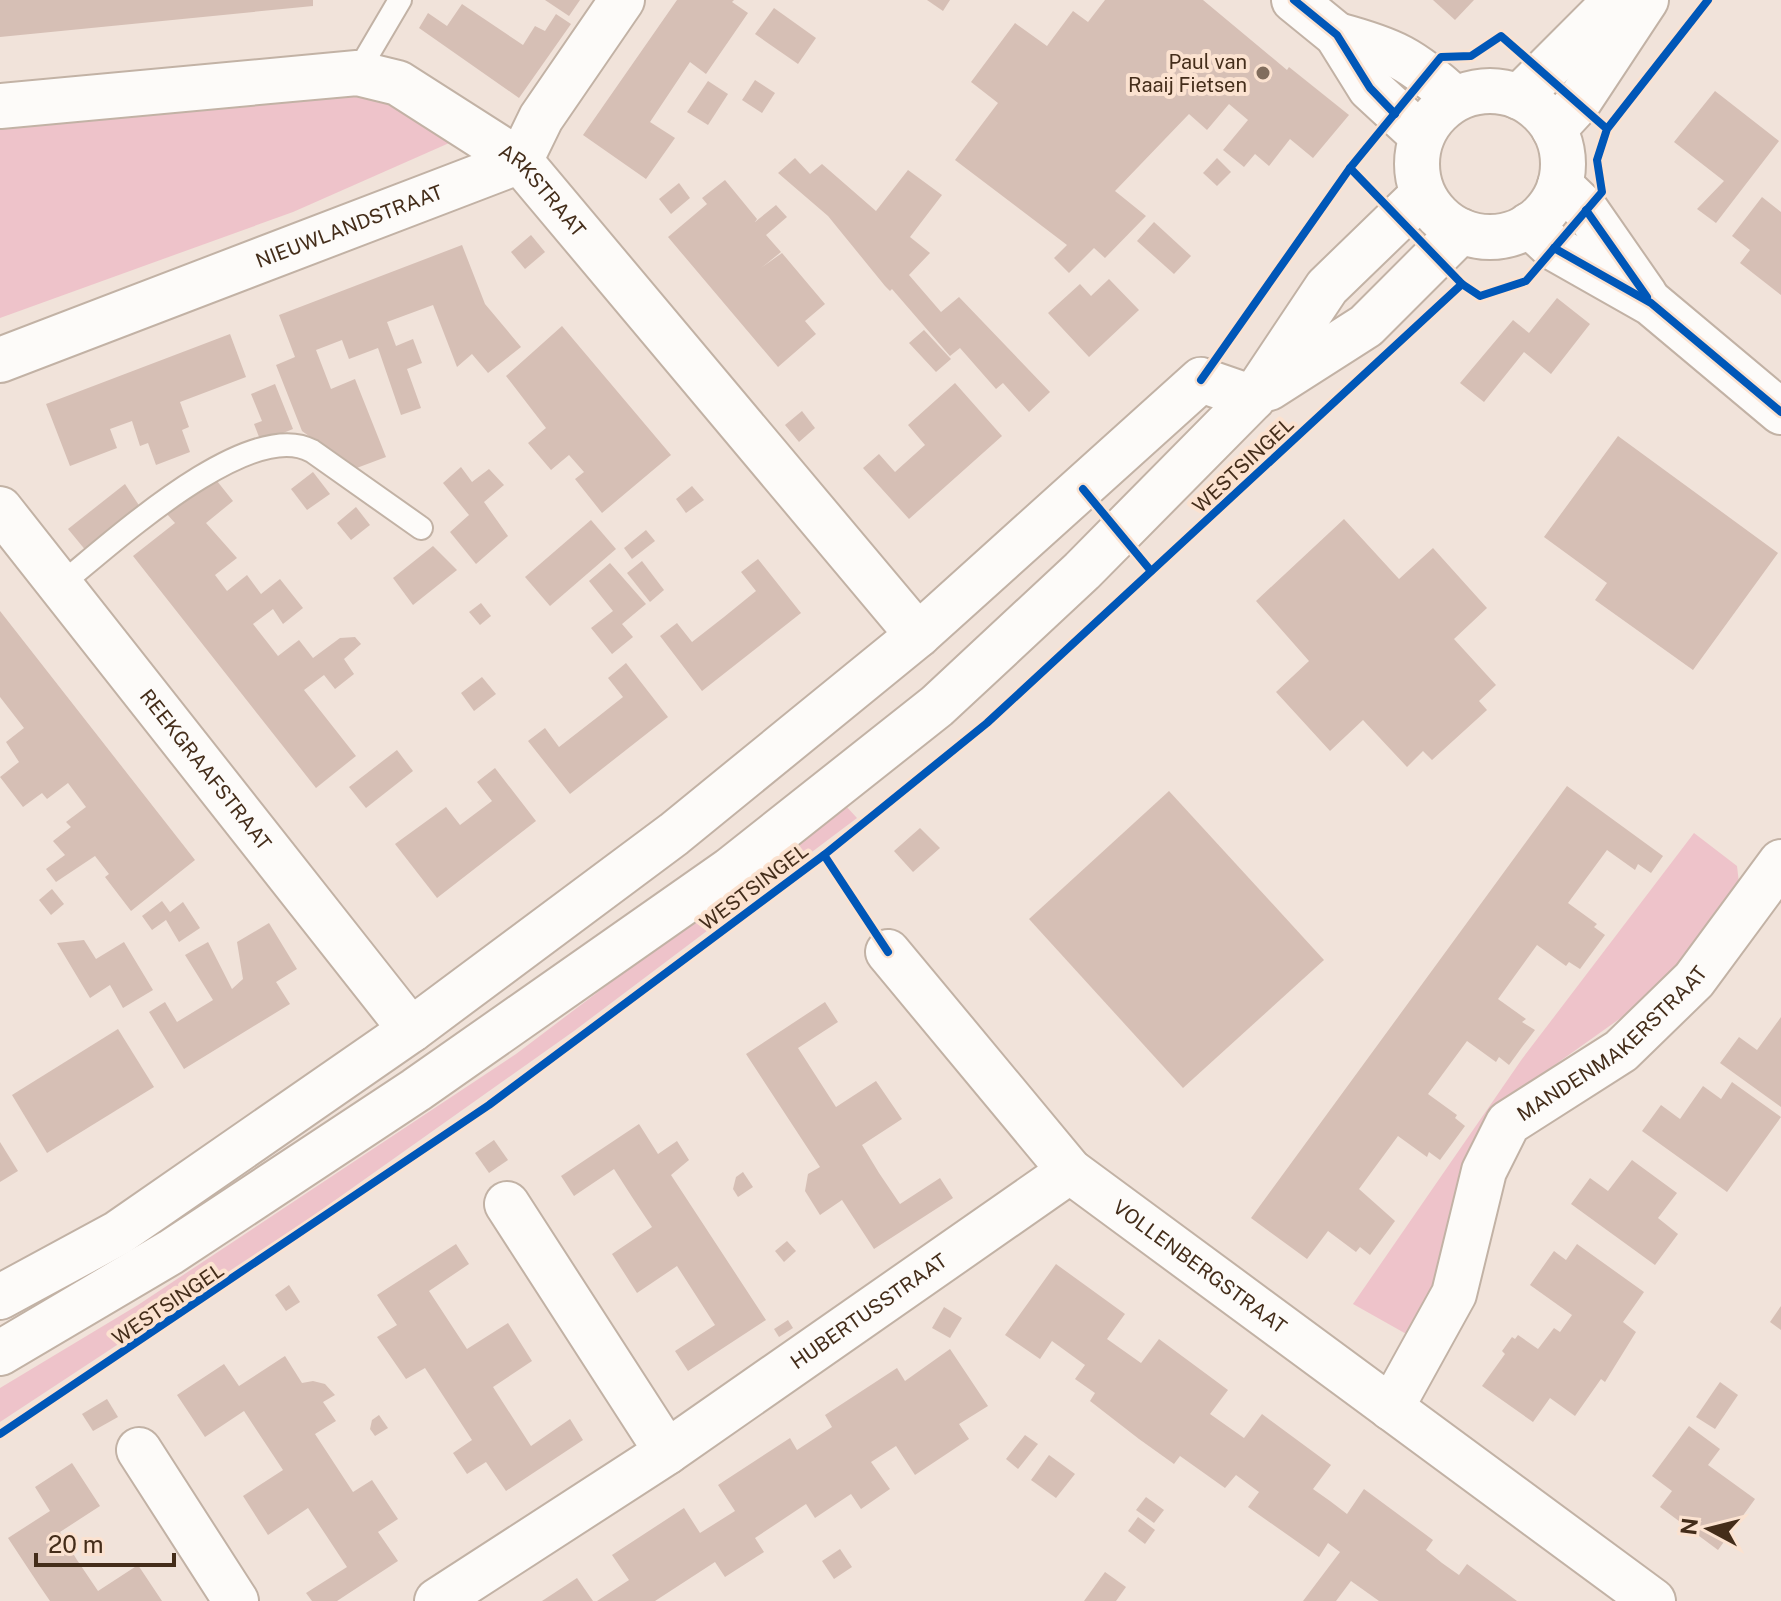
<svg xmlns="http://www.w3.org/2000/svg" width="1781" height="1601" viewBox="0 0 1781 1601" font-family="'Public Sans',sans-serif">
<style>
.green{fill:#eec3ca}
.building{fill:#d6bfb5}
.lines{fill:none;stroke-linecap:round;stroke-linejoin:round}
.lane-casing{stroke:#c2b2a5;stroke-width:26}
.street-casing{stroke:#c2b2a5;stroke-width:48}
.secondary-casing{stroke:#c2b2a5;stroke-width:48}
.lane{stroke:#fdfbf9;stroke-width:22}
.street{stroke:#fdfbf9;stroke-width:44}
.secondary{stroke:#fdfbf9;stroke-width:44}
.cycleway-casing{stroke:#fbe2d0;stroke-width:13}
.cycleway{stroke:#0057b8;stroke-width:8}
.poi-dot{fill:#816d5d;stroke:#fbe2d0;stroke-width:3}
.labels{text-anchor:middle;stroke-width:8;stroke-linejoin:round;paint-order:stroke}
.poi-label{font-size:20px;fill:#442d1a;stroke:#fbe2d0;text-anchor:end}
.street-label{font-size:20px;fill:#442d1a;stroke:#fbe2d0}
</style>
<rect width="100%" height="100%" fill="#f1e3da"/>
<g class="green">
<polygon points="374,91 456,140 293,212 0,318 0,119"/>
<polygon points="845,805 857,818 574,1031 310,1218 0,1422 0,1388 138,1305 516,1054"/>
<polygon points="1694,833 1737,866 1739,883 1677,978 1497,1106 1477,1133 1473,1161 1417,1340 1353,1304 1522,1059"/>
</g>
<g class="building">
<polygon points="0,0 313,0 313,6 0,37"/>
<polygon points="545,0 580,0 569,16"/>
<polygon points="677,0 734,0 732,2 748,13 706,74 690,62 650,122 675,138 646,179 583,135"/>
<polygon points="927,0 950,0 943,11"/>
<polygon points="1105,0 1203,0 1287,70 1289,67 1349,115 1313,158 1290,139 1269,166 1255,154 1244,167 1223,150 1248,120 1229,104 1207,130 1189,114 1115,191 1146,216 1105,258 1094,248 1069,273 1054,258 1067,245 955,160 998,103 971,82 1015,23 1047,46 1073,11 1088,22"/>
<polygon points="1433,0 1474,0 1455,20"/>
<polygon points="462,4 523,45 535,26 545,31 556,14 571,24 519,98 419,28 428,13 447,26"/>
<polygon points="774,8 816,38 798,64 755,34"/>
<polygon points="755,80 775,93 762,113 742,100"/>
<polygon points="708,81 728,94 708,125 687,112"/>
<polygon points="1715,91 1779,141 1716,223 1697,209 1724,181 1674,142"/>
<polygon points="795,158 810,174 822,164 876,211 908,170 942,195 910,237 930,253 909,275 941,312 959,297 1050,392 1029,412 1003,383 996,389 960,348 950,356 892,289 890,291 885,286 828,216 778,173"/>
<polygon points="1217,158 1231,172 1217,186 1203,173"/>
<polygon points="725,180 757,219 755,222 776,205 787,217 766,235 781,252 761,268 782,253 825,304 805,321 816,334 778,367 668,237 707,204 702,198"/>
<polygon points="679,183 690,198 671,214 659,199"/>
<polygon points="1762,197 1781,212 1781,295 1740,263 1750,250 1732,236"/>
<polygon points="1154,222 1191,256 1174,274 1137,241"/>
<polygon points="531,235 545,252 525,269 511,252"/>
<polygon points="462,245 485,304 521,347 488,373 472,354 457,367 433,305 387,322 396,346 413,339 422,363 407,369 421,408 401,415 378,348 349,359 342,340 316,350 331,389 355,379 386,457 354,469 302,431 276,365 295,357 279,315"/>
<polygon points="1109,279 1139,310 1089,357 1048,313 1080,284 1091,296"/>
<polygon points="1557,298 1590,324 1551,374 1524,352 1484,402 1460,383 1513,320 1529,333"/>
<polygon points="562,326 671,455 602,513 575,479 584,472 569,455 551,470 528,443 546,428 506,376"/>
<polygon points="924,330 951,359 936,372 909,343"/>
<polygon points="230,334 246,377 180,402 189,427 182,430 190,452 156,465 148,443 140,446 132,421 110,429 117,448 70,466 46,404"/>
<polygon points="955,383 1002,436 909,519 863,468 879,454 895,472 925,445 908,425"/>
<polygon points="275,384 293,429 261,442 254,424 262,421 251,394"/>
<polygon points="802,411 815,428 799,442 785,425"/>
<polygon points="1618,436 1778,553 1693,670 1595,600 1607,583 1544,537"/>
<polygon points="461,467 472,482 489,469 504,485 484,502 508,536 476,564 450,532 469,515 443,483"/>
<polygon points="313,472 330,494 307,510 291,489"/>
<polygon points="213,476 233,501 206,523 237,558 215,575 227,591 247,575 261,594 280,579 303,608 283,624 273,609 253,624 278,656 299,640 313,658 340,638 355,637 361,644 344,659 354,674 335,689 324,675 304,690 356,756 316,788 133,556 175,523 166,513"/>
<polygon points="125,484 142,510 87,552 68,529"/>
<polygon points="692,486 704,500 686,513 676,499"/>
<polygon points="356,507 370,525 351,540 337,523"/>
<polygon points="1344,519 1399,579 1433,548 1487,608 1454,639 1496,685 1479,701 1487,710 1432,760 1423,751 1407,767 1363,720 1330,751 1276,692 1309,661 1256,601"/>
<polygon points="591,520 616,549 550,606 525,577"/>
<polygon points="646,530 655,541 632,559 624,548"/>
<polygon points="433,546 457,570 413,605 393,578"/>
<polygon points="758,559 801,613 702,691 660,636 677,623 692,642 724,617 756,591 741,572"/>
<polygon points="642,561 664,590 650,602 627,573"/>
<polygon points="610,563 646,604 622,624 633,637 612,654 591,628 613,611 589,581"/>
<polygon points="481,603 491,616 480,625 469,612"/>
<polygon points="0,611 195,860 131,911 105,877 109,874 95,856 56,882 46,869 65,855 53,841 71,827 66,822 86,807 68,783 47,799 42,793 23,807 0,777 19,762 6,742 24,728 0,697"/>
<polygon points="626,663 668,717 570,794 528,741 545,728 559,747 599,716 623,697 608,678"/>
<polygon points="482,677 496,694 474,711 461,693"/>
<polygon points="397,750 413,771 366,808 349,787"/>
<polygon points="495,768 536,821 437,898 395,844 446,807 460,825 492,801 477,782"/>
<polygon points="1567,786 1663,856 1651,873 1638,864 1635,870 1607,850 1568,903 1597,924 1594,927 1605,935 1580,969 1569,962 1566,966 1537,945 1498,999 1526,1019 1522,1022 1535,1030 1522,1047 1509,1065 1499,1057 1496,1062 1467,1041 1428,1094 1457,1115 1455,1118 1465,1126 1440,1160 1429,1152 1427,1157 1398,1136 1359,1189 1395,1221 1370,1255 1360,1247 1356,1252 1328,1231 1307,1259 1251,1218"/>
<polygon points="1169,791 1324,960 1183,1088 1029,919"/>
<polygon points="920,828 940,848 913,872 894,851"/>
<polygon points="52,889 64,904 51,915 39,900"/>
<polygon points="162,901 170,912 183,902 200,928 179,942 166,920 152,930 142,916"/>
<polygon points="269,923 297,969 276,982 290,1004 184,1069 149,1012 165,1002 177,1022 213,1000 185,955 208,942 232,989 243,979 237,942"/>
<polygon points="84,940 96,959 124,942 153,990 123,1008 110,985 90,998 57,943"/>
<polygon points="825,1002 838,1022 798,1048 836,1107 876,1081 902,1119 862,1145 879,1173 900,1204 940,1178 953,1198 874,1249 842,1200 820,1215 805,1191 808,1174 820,1167 746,1054"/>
<polygon points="1781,1017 1781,1107 1720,1063 1739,1037 1757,1050"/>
<polygon points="118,1029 154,1087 47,1153 12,1095"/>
<polygon points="1732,1082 1781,1117 1727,1192 1642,1131 1661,1105 1680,1119 1703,1086 1721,1099"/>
<polygon points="639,1124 658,1154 677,1141 689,1160 671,1175 766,1320 688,1371 675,1351 715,1325 677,1266 637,1293 612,1254 652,1227 632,1197 614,1169 574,1196 561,1176"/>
<polygon points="494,1140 508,1160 489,1173 475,1153"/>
<polygon points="0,1142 18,1171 0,1182"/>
<polygon points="1632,1160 1677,1193 1658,1218 1678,1234 1655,1265 1571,1204 1590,1178 1608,1191"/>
<polygon points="743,1172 753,1187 738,1197 733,1189 736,1177"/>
<polygon points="787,1241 796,1251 784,1262 775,1251"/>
<polygon points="456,1244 469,1264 429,1291 467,1349 508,1323 532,1361 493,1387 531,1446 570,1419 583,1440 506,1491 486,1462 467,1474 453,1453 472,1440 425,1368 406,1379 377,1337 397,1325 377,1295"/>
<polygon points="1577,1244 1644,1292 1623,1322 1636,1332 1605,1382 1601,1379 1575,1416 1550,1398 1533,1422 1482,1386 1505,1354 1502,1351 1512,1337 1515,1339 1518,1335 1538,1349 1554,1328 1560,1332 1572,1315 1530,1285 1554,1251 1566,1260"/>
<polygon points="1056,1264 1125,1314 1107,1339 1141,1363 1159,1339 1228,1390 1210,1414 1244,1438 1262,1414 1331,1465 1313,1489 1330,1501 1347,1514 1364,1489 1433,1540 1426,1550 1442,1563 1459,1575 1467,1564 1517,1601 1379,1601 1351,1581 1336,1601 1303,1601 1340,1552 1328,1543 1319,1557 1248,1507 1259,1492 1236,1475 1225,1488 1180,1456 1174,1464 1139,1439 1090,1401 1095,1393 1075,1379 1085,1365 1052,1341 1040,1359 1005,1335"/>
<polygon points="289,1285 300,1302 286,1311 275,1295"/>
<polygon points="1781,1306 1781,1330 1770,1322"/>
<polygon points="944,1307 962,1318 950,1338 932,1328"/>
<polygon points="788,1320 793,1328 779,1337 774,1329"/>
<polygon points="950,1349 988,1406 959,1424 969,1439 915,1475 896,1446 871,1462 890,1489 861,1509 851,1494 815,1518 806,1504 755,1538 764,1552 725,1577 715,1562 655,1601 597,1601 629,1580 612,1555 684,1508 700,1533 735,1511 718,1485 790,1438 797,1450 832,1427 825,1415 897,1368 905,1381"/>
<polygon points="285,1356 302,1383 313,1381 325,1384 335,1395 323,1402 336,1421 315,1434 353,1492 372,1480 398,1519 378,1532 398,1561 337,1601 312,1601 306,1593 347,1567 308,1508 268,1535 243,1496 283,1470 244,1411 205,1437 177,1395 224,1364 239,1386"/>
<polygon points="1720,1382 1738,1395 1715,1429 1696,1417"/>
<polygon points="107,1399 118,1417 93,1431 82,1414"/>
<polygon points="379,1415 388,1428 375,1436 370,1429 372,1420"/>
<polygon points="1689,1426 1720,1449 1708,1465 1755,1499 1718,1550 1660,1507 1672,1491 1652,1476"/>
<polygon points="1025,1435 1038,1444 1018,1469 1006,1459"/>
<polygon points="1049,1455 1075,1474 1056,1498 1031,1480"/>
<polygon points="72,1463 100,1506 60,1532 77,1560 98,1591 138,1565 162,1601 50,1601 39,1585 8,1538 50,1511 35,1487"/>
<polygon points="1146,1497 1164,1510 1154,1523 1136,1510"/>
<polygon points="1138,1517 1155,1530 1145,1544 1128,1531"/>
<polygon points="840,1549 852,1567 834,1579 822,1561"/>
<polygon points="1105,1572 1126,1587 1116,1601 1084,1601"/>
<polygon points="577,1578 593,1601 542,1601"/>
</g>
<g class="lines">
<defs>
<g id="lane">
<polyline points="357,73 400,0"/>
<path d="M60,585C109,546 248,416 312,451L421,528"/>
</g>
<g id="street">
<path id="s1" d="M0,106L357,73L398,83L520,161L918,635"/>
<path id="s2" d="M0,360L520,161L541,118L622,0"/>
<path id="s3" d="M0,509L411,1030"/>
<path id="s4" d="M888,952L1070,1171L1653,1601"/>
<polyline points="507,1204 667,1452"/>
<polyline points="0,1297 118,1233 411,1030 674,834 918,635 1201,380 1253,398"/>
<path id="s5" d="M1391,1408L1454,1294L1484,1171L1508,1123L1621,1051L1694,980L1781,862"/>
<polyline points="139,1450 236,1601"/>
<path id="s6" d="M437,1601L667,1452L1070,1171"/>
</g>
<g id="secondary">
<polyline points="1294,0 1337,35 1370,88 1422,136"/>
<path d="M1337,35C1393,50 1412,59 1455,99"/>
<circle cx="1490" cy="164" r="73"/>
<polyline points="1519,97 1616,0"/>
<polyline points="1554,129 1578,103 1646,0"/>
<polyline points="1560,185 1586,210 1645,295"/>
<polyline points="1529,225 1554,248 1651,303 1781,412"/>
<polyline points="1269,388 1366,326 1461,231"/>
<polyline points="0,1353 171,1252 416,1090 730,870 937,706 1082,571 1253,398 1327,287 1422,195"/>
</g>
</defs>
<use href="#lane" class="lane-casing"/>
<use href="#street" class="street-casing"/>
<use href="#secondary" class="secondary-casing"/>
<use href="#lane" class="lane"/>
<use href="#street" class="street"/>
<use href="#secondary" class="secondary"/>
<defs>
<g id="cycleway">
<polyline points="1294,0 1337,35 1370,88 1395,114"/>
<polyline points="1607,129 1501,36 1471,56 1441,57 1350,168 1462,284 1480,296 1526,281 1602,192 1597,160 1607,129 1708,0"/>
<polyline points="1586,210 1647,297"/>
<polyline points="1554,248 1651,303 1781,412"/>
<polyline points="1201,380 1350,168"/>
<polyline points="1083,489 1151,571"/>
<polyline points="824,855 888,952"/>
<polyline points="0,1434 489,1105 824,855 987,723 1462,284"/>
</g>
</defs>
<use href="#cycleway" class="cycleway-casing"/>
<use href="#cycleway" class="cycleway"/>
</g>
<circle class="poi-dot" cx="1263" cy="73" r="8"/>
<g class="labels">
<g class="poi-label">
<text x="1247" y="69">Paul van<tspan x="1247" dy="23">Raaij Fietsen</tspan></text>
</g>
<g class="street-label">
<text dy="7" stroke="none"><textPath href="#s1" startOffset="582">ARKSTRAAT</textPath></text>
<text dy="7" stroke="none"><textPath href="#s2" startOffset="374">NIEUWLANDSTRAAT</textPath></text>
<text transform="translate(1243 465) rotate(-43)" y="7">WESTSINGEL</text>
<text dy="7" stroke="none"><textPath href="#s3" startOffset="332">REEKGRAAFSTRAAT</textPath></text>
<text transform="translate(754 887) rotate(-37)" y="7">WESTSINGEL</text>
<text dy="7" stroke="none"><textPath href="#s5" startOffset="442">MANDENMAKERSTRAAT</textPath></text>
<text dy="7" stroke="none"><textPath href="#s4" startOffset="446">VOLLENBERGSTRAAT</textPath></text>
<text transform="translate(168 1304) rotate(-34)" y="7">WESTSINGEL</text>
<text dy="7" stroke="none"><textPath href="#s6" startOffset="520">HUBERTUSSTRAAT</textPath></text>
</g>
</g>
<g transform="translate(1709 1529) rotate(277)" stroke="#fbe2d0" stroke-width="6" paint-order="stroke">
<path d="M0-6L14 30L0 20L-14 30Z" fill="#442d1a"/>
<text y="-12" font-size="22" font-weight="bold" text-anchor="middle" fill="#442d1a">N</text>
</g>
<path d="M36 1553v12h138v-12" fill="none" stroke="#442d1a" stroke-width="4"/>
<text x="48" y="1553" font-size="24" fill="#442d1a" stroke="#fbe2d0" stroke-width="6" paint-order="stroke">20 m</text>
</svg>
